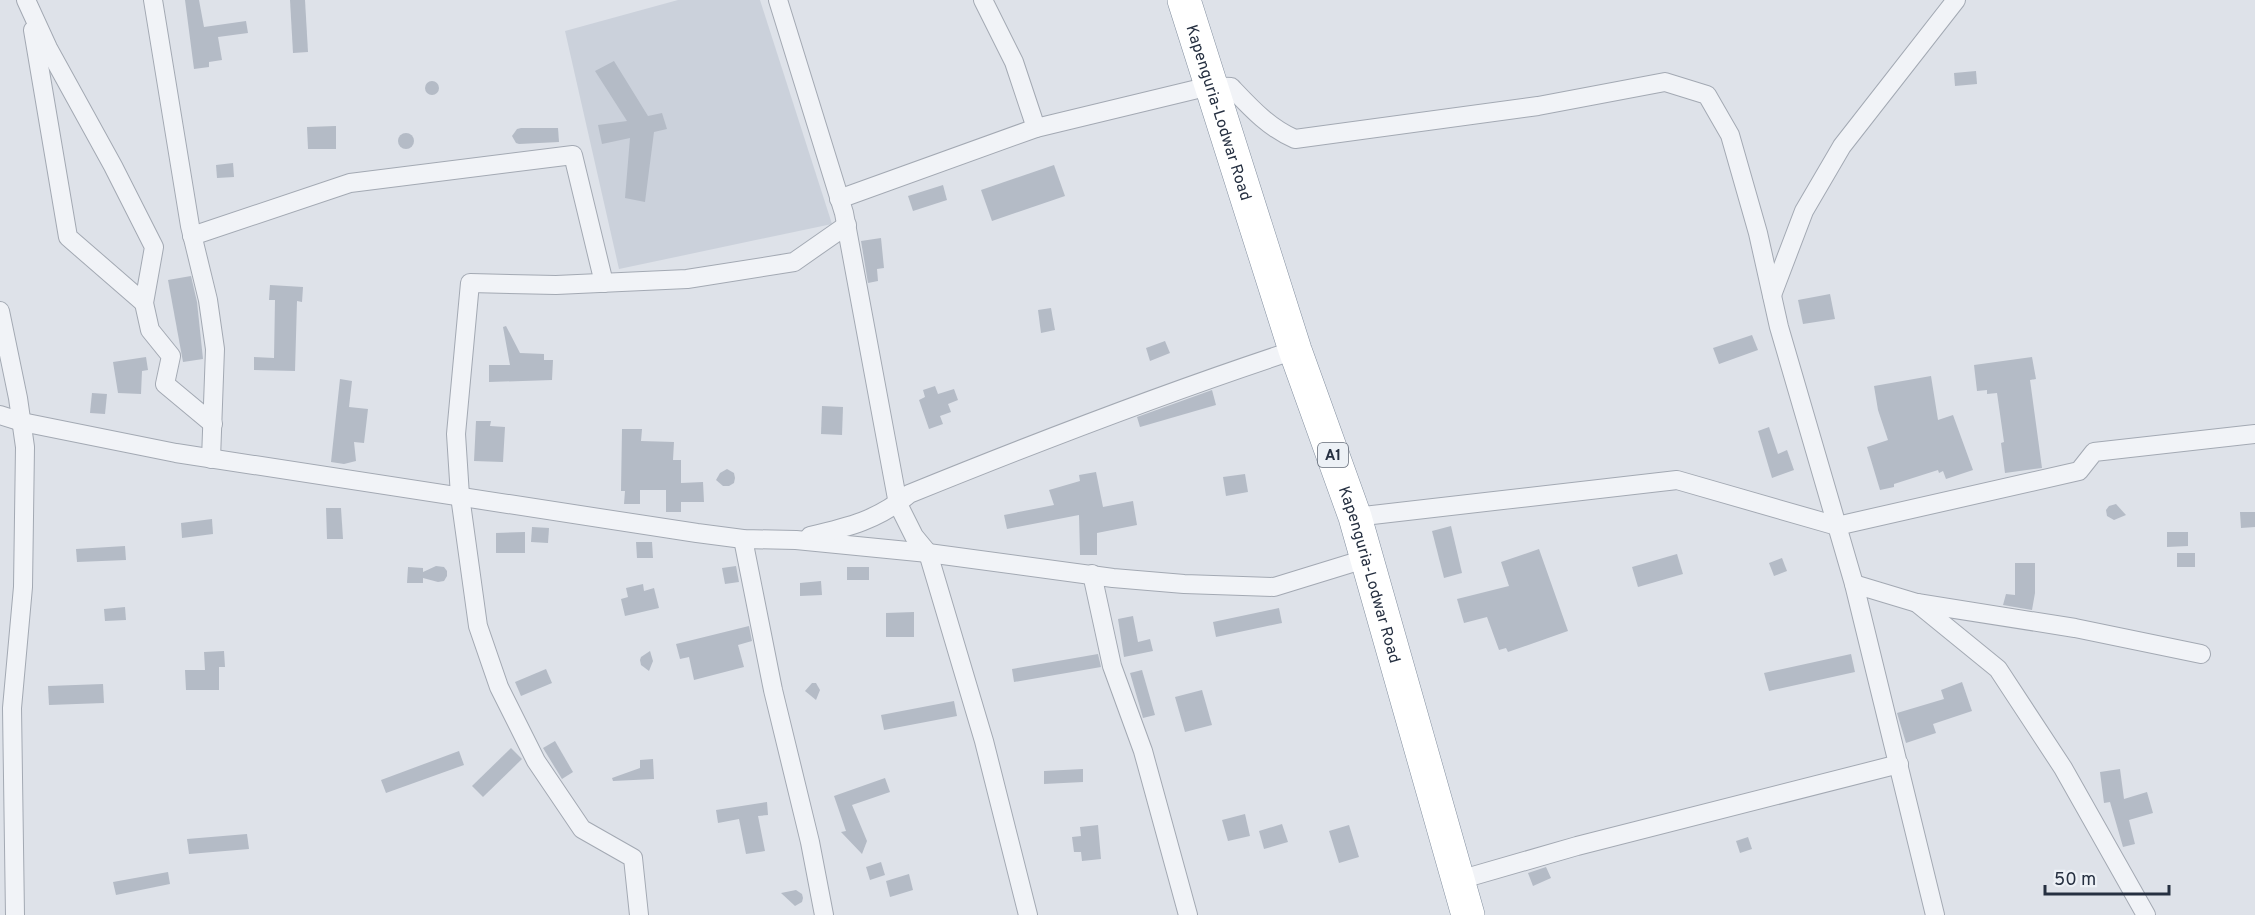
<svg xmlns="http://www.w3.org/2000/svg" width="2255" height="915" viewBox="0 0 2255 915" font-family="Overpass,sans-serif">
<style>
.built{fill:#cbd1db}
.building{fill:#b4bbc6}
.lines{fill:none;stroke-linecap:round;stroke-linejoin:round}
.street-casing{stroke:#a3a9b3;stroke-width:20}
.highway-casing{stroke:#8490a0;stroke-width:34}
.street{stroke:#f1f3f7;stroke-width:18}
.highway{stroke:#fff;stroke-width:33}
.labels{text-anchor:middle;stroke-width:4.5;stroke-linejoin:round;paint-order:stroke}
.shield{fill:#edf1f6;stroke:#626a77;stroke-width:1.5}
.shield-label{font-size:15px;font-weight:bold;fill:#263041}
.street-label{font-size:16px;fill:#263041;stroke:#edf1f6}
</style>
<rect width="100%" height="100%" fill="#dee2e9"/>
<polygon class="built" points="678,0 760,0 832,224 619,269 565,31"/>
<g class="building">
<polygon points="185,0 199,0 204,27 246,21 248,33 218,37 222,60 209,62 209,67 194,69"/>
<polygon points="290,0 305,0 308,52 293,53"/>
<polygon points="614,61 648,116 662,113 667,129 654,132 645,202 625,198 630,138 602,144 598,125 627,121 595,71"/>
<polygon points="1976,71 1977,84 1955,86 1954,73"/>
<circle cx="432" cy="88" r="7"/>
<polygon points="336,126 336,149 308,149 307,127"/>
<polygon points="521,128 558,128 559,142 519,144 516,143 512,136 517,129"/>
<circle cx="406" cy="141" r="8"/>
<polygon points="233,163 234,177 217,178 216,165"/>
<polygon points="1054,165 1065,196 992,221 981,190"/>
<polygon points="943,185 947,200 913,211 908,196"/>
<polygon points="881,238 884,268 877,269 878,281 868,283 861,241"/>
<polygon points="191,276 197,302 203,359 183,362 168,280"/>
<polygon points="270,285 303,287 302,302 297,301 295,371 254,370 254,357 274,358 275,300 269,300"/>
<polygon points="1830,294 1835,319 1803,324 1798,300"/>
<polygon points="1051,308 1055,330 1041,333 1038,310"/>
<polygon points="506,326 520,353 544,354 544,360 553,360 552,380 489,382 489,365 510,365 503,327"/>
<polygon points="1752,335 1758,350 1719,364 1713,348"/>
<polygon points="1165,341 1170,353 1150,361 1146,348"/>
<polygon points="146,357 148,370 142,371 141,394 118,393 113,362"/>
<polygon points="2032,357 2036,379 2030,380 2042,468 2005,473 2001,443 2004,442 1997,393 1987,394 1987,390 1977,391 1974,365"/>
<polygon points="1931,376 1938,420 1953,415 1973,470 1946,479 1943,471 1939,473 1938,470 1894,484 1894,487 1880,490 1867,447 1888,440 1878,410 1874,386"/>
<polygon points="340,379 352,381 349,407 368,409 364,443 354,442 356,461 344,464 331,462"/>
<polygon points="935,386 938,394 954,389 958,400 948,404 951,412 940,416 943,424 929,429 919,400 925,397 923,390"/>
<polygon points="1212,390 1216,405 1140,427 1137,417"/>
<polygon points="92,393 107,394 105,414 90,413"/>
<polygon points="822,406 843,407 842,435 821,434"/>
<polygon points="476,421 491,421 490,426 505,427 503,462 474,461"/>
<polygon points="1769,427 1778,454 1787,450 1794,470 1772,478 1758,431"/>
<polygon points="622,429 642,429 641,441 674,442 673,460 681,460 681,483 703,482 704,502 681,502 681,512 666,512 666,490 640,490 640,504 624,504 625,491 621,491"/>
<polygon points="727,469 734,473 735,478 734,483 729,486 723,486 716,480 720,473"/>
<polygon points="1096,472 1103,507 1133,501 1137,525 1097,533 1097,555 1080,555 1079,515 1007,529 1004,515 1054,505 1049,490 1080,481 1079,475"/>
<polygon points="1245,474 1248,492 1226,496 1223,477"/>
<polygon points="2116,504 2126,515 2114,520 2107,516 2106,510 2109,506"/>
<polygon points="326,508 341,508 343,539 327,539"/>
<polygon points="2240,512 2255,512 2255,527 2241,528"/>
<polygon points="212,519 213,534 182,538 181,523"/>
<polygon points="1451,526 1462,573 1444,578 1432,531"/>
<polygon points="532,527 549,528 548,543 531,542"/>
<polygon points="525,532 525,553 496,553 496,533"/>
<polygon points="2167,532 2188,532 2188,546 2167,547"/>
<polygon points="636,542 652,542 653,558 637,558"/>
<polygon points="125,546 126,560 77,562 76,549"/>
<polygon points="1539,549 1568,631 1508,652 1506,648 1499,650 1487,617 1464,623 1457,599 1509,586 1501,562"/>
<rect x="2177" y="553" width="18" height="14"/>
<polygon points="1677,554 1683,574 1638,587 1632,567"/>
<polygon points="1782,558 1787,571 1774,576 1769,563"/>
<polygon points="2015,563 2035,563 2035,593 2032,610 2003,605 2006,594 2015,595"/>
<polygon points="436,566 444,567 447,571 447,576 444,581 438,582 423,578 423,583 407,583 408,567 423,568 423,572"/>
<polygon points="736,566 739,582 725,584 722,568"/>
<rect x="847" y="567" width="22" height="13"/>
<polygon points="821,581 822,595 800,596 800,583"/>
<polygon points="643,584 644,591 654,588 659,608 625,616 621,599 628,597 626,588"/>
<polygon points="125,607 126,620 105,621 104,609"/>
<polygon points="1279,608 1282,623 1216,637 1213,622"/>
<polygon points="914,612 914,637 886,637 886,613"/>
<polygon points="1133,616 1138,642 1150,639 1153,651 1124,657 1118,619"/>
<polygon points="749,626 752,641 738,645 744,667 694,680 689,657 680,659 676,644"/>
<polygon points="224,651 225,667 219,667 219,690 186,690 185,670 205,670 204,652"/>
<polygon points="650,651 653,661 649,671 641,665 640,660 641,657"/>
<polygon points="1098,654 1101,667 1014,682 1012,669"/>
<polygon points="1851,654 1855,672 1769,691 1764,673"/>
<polygon points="546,669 552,683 521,696 515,682"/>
<polygon points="1142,670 1155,715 1143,718 1130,673"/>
<polygon points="1962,682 1972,711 1933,724 1936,733 1906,743 1897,713 1944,699 1941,690"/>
<polygon points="812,683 816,683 820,690 816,700 805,691"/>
<polygon points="103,684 104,703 49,705 48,686"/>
<polygon points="1202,690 1212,725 1185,732 1175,697"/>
<polygon points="954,701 957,716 884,730 881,715"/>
<polygon points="555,741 573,772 562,779 543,748"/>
<polygon points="511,748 522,759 483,797 472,786"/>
<polygon points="459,751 464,765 386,793 381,780"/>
<polygon points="653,759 654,779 613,781 612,778 640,768 640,760"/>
<polygon points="1083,769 1083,782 1044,784 1044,771"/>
<polygon points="2120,769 2124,799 2147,792 2153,813 2129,820 2135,844 2123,847 2110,802 2104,803 2100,772"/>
<polygon points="885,778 890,792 852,805 867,841 862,854 841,832 846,831 834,796"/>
<polygon points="767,802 768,815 758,816 765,851 746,854 739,819 718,823 716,810"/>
<polygon points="1245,814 1250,836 1228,841 1222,820"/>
<polygon points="1282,824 1288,842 1264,849 1259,831"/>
<polygon points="1098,825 1101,859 1082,861 1081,852 1074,852 1072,837 1081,836 1080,827"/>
<polygon points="1349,825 1359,857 1339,863 1329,831"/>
<polygon points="247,834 249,849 189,854 187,839"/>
<polygon points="1748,837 1752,849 1740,853 1736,841"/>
<polygon points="881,862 885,875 870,880 866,867"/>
<polygon points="1546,867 1551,878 1533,886 1528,873"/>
<polygon points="168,872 170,884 116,895 113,882"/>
<polygon points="909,874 913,890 890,897 886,881"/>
<polygon points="796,890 802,894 803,898 802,902 795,906 781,893"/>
</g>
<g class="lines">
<defs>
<g id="street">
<polyline points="26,0 48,48 113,166 154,247 144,303 150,330 171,356 165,384 213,424"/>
<polyline points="153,0 190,226 208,300 215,349 211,459"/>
<polyline points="778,0 844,213 898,504 914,536 928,553 984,741 1028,915"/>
<polyline points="983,0 1014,62 1036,128"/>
<polyline points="33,30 68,237 144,303"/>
<path d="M839,199L1036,128L1210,86L1231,87C1250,107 1269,128 1295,139L1538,106L1665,82L1707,95L1730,135L1758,233L1779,327L1854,584L1935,915"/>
<polyline points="192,236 350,183 573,155 604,283"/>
<polyline points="1772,295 1804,211 1842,146 1956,0"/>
<polyline points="0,311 18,398 25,447 23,587 12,708 15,915"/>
<polyline points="0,415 22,422 176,453 697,533 743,539 796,540 928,553 1113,578 1184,584 1274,587 1365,559"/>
<polyline points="1355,517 1677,480 1837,526 2079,471 2094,452 2255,434"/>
<path d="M810,536C849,527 878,520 909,494C1037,442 1164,393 1295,350"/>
<polyline points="743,539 773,690 810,842 824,915"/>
<polyline points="1092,574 1112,666 1143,751 1188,915"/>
<polyline points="1854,584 1917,603 2075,628 2201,654"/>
<polyline points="1917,603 1998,669 2063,768 2146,915"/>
<polyline points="1459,880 1577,846 1899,764"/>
<polyline points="639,915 633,858 582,829 536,761 499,687 478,626 460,496 456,434 470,283 556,285 687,279 794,262 847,225"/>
</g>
<g id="highway">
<path id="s1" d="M1184,0L1295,350L1355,517L1468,915"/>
</g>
</defs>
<use href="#street" class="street-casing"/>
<use href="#highway" class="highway-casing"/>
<use href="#street" class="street"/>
<use href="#highway" class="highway"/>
</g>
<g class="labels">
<rect class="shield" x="1318" y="443" width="30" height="24" rx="4.5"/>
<g class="shield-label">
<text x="1333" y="460">A1</text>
</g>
<g class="street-label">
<text dy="6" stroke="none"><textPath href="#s1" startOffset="118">Kapenguria-Lodwar Road</textPath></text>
<text dy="6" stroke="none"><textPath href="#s1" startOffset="604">Kapenguria-Lodwar Road</textPath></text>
</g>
</g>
<path d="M2045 885v9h124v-9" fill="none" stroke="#263041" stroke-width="3"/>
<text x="2054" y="885" font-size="18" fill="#263041" stroke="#edf1f6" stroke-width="4.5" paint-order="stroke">50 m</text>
</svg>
